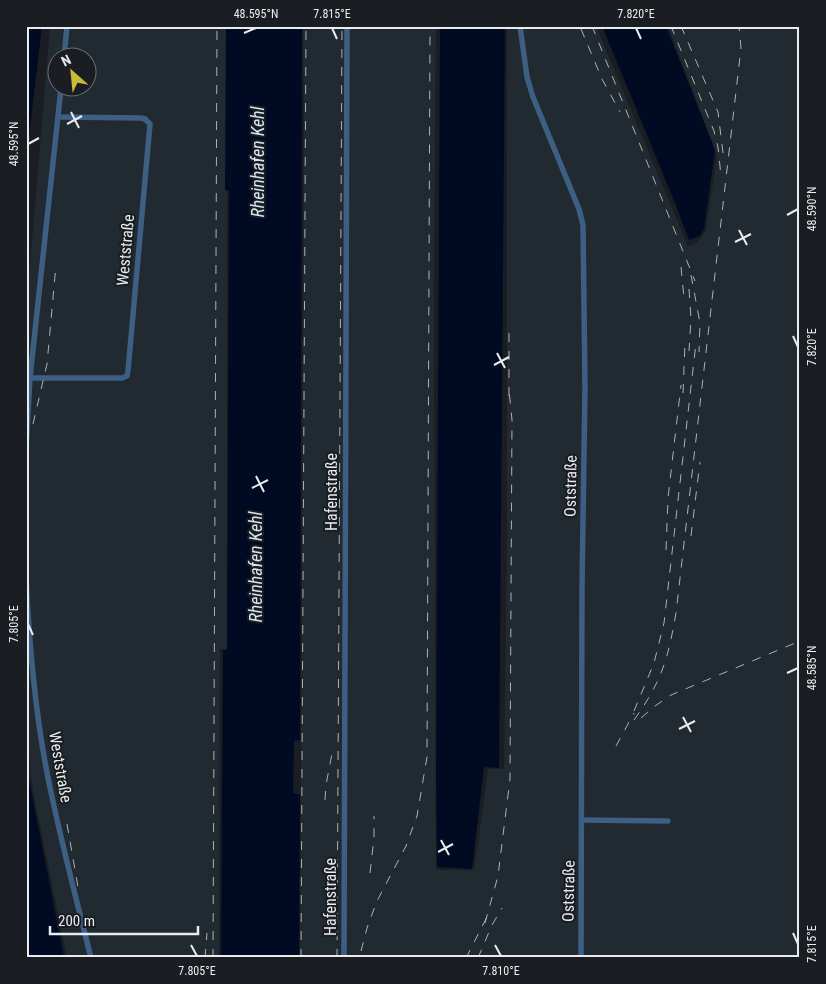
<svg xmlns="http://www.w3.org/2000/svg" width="826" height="984" viewBox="0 0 826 984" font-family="'Roboto Condensed',sans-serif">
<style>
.built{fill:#212931;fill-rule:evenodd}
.water{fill:#000a23}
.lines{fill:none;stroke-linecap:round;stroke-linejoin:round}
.minor{stroke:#3d5f84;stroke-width:5.5}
.rail{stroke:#afb2b4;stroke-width:1;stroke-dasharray:9 9;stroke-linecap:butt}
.ticks{fill:none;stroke:#e9ecee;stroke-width:2}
.labels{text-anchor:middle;stroke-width:4;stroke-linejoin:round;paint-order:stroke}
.street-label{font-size:16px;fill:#e9ecee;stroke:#1a1d21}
.water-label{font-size:18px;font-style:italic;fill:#d6e4f3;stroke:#1a1d21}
.neatline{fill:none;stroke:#e9ecee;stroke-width:2}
.ticks-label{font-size:12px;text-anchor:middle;fill:#e9ecee}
</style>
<rect width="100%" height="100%" fill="#1a1d21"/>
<g class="built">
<path d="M50,26H227V649H220L219,958H67L34,796L30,767L26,708V310ZM58,58H88V88H58Z"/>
<polygon points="303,26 436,26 434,283 436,870 474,870 488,769 504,769 507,534 507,26 596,26 688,246 696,243 706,231 717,155 668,26 800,26 800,958 300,958 304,118"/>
</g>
<g class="water">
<polygon points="26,26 42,26 26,162"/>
<polygon points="226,26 302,26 300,740 294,741 293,793 300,795 299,958 221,958 223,650 227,650 229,191 225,190"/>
<polygon points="440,26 505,26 499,768 484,767 472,869 437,867 436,777"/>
<polygon points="602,26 666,26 715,150 704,229 700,236 689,240 675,203"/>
<polygon points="26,764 64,957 64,958 26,958"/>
</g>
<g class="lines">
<g class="minor">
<polyline points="520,26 527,77 533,97 579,209 583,225 585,387 582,587 581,958"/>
<polyline points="64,58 67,26"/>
<polyline points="30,378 122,378 127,376 128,371 150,124 145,119 141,118 58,117"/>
<polyline points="26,449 30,378 61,88"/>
<path d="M26,577C29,639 34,701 45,762C57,828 75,893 91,958"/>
<polyline points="582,820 668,821"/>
<polyline points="344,958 347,26"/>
</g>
<g class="rail">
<polyline points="592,26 695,281"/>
<polyline points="671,26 714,131 718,147 721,176"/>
<polyline points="681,26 718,112 723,153"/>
<polyline points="581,29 602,79 620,112"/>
<polyline points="681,267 684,298"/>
<polyline points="691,275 700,323 699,352"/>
<polyline points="689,289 691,319 689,351"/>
<polyline points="683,393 685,343"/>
<polyline points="509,396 509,326"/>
<polyline points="33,424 47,364 56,265"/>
<polyline points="691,536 700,462"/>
<polyline points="666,550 668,498 681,385"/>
<polyline points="634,711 654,663 664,623 696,343"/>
<polyline points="641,718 655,706 671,695 800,641"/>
<path d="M634,720C662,681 668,659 676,613L741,48L739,26"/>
<polyline points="616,746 634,713"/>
<polyline points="325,800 326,785 333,748"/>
<polyline points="67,824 78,887"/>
<polyline points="370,873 374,838 374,816"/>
<polyline points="485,923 498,876 510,779 512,420 509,390"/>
<polyline points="361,951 367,928 377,901 406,846 417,816 427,757 430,26"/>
<polyline points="205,958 207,933"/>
<polyline points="213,958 217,26"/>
<polyline points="301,958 306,26"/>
<polyline points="337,958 342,26"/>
<polyline points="466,958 487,917"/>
<polyline points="478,958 492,925 502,908"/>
</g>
</g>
<path class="ticks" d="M332,28L337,39M636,28L641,39M244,33L256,28M71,112L79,128M67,124L82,116M28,144L39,138M787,215L798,209M739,230L747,245M735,242L751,234M793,336L798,347M497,353L505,368M494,365L509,357M256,476L264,492M252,488L268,480M28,624L33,635M787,673L798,668M683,717L691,732M679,729L695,721M441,840L449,855M438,852L453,844M793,933L798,944M191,945L197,956M495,945L501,956"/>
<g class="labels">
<g class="street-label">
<text transform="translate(125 250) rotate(-85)" y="6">Weststraße</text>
<text transform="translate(570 486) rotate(-89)" y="6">Oststraße</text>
<text transform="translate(331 492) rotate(-90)" y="6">Hafenstraße</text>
<text transform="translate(61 767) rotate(80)" y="6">Weststraße</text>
<text transform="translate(568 891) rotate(-89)" y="6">Oststraße</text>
<text transform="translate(330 897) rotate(-90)" y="6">Hafenstraße</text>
</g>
<g class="water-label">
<text transform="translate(258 162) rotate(-90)" y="6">Rheinhafen Kehl</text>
<text transform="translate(256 567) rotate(-90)" y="6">Rheinhafen Kehl</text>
</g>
</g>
<rect width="826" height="984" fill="none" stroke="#1a1d21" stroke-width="55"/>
<g transform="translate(72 72) rotate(333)"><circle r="24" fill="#1a1d21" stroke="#6d7073"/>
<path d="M0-4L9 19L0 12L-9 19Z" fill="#cbba39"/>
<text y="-8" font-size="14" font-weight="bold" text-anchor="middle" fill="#e9ecee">N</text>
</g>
<path d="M50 926v8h148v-8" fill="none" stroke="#e9ecee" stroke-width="2.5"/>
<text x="58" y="926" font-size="15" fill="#e9ecee" stroke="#1a1d21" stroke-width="4" paint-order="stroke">200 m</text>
<rect x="28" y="28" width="770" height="928" class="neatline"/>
<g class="ticks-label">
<text x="256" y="18">48.595°N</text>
<text x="332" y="18">7.815°E</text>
<text x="636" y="18">7.820°E</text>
<text transform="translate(14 144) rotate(-90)" y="4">48.595°N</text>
<text transform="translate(812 209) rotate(-90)" y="4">48.590°N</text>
<text transform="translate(812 347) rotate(-90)" y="4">7.820°E</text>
<text transform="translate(14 624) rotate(-90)" y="4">7.805°E</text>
<text transform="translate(812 668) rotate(-90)" y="4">48.585°N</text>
<text transform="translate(812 944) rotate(-90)" y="4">7.815°E</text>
<text x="197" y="975">7.805°E</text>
<text x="501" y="975">7.810°E</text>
</g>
</svg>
